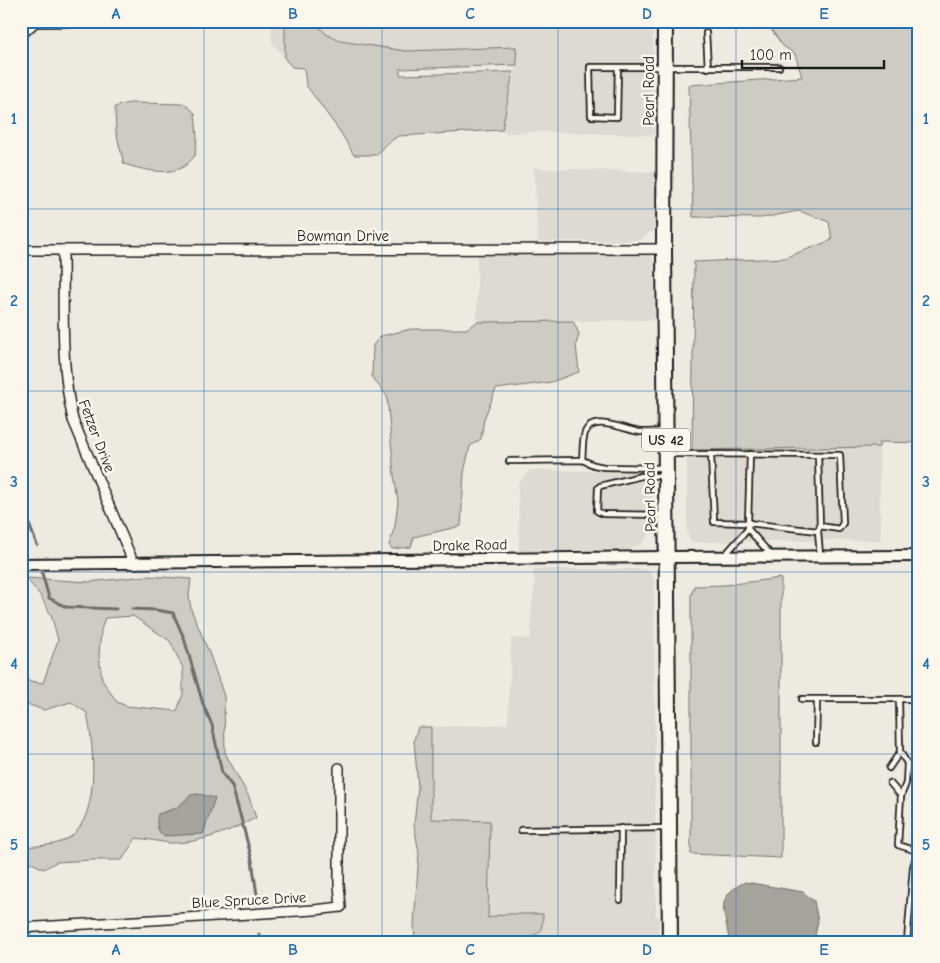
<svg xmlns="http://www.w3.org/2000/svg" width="940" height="963" viewBox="0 0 940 963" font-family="'Comic Neue',sans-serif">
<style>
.built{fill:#dedad1}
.green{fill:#ceccc2;stroke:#75746f;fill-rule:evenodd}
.water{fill:#a6a39d;stroke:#6f6d69}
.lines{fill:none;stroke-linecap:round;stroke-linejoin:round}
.stream{stroke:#6f6d69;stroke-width:3}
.service-casing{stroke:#1c1c1c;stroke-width:8}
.minor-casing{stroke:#1c1c1c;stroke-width:12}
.tertiary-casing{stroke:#1c1c1c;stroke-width:14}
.primary-casing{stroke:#1c1c1c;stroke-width:18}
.service{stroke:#fbf7ec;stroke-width:4.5}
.minor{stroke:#fbf7ec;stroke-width:9}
.tertiary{stroke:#fbf7ec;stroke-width:10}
.primary{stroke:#fbf7ec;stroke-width:14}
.grid{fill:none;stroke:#1f6fb2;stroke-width:1;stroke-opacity:0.55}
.labels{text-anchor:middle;stroke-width:5;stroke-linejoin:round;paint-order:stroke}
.shield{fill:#fbf7ec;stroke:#5f5e5a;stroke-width:1}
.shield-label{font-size:14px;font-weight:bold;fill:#1c1c1c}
.street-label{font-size:15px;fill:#1c1c1c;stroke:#fbf7ec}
.neatline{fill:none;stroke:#1f6fb2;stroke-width:2}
.grid-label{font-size:16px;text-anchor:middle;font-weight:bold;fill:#1f6fb2}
</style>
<rect width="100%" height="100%" fill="#eeeadf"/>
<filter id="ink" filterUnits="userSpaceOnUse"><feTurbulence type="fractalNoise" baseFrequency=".02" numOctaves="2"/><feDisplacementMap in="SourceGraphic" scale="10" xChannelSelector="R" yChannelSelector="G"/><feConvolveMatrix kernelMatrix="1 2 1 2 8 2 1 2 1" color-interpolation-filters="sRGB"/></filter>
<g filter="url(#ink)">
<g class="built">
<polygon points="271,21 653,21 654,135 543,132 503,133 502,130 516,65 400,68 292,67 272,43"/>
<polygon points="534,168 658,172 655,223 653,230 641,240 538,242"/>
<polygon points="638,252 651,255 654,263 655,320 477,322 477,253"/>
<polygon points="879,447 881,540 692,542 687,534 687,450"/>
<polygon points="530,470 654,472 653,521 650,533 641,544 627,550 519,551 518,484"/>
<polygon points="533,569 643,569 650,572 654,580 656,916 659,916 658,942 484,942 490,821 431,819 431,727 508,724 511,638 531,639 531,612 535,583"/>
</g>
<g class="green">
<polygon points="285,21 314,21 326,34 340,41 406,51 516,47 517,65 400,69 400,75 513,72 502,130 398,136 384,146 377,155 354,155 341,133 306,85 304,68 292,67 285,59"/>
<polygon points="765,21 919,21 919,443 880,442 879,447 692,450 694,262 784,258 832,240 829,222 799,211 761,218 693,217 689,85 802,77 795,54 783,46"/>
<path d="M130,103L185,104L195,113L197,137L195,156C191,160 185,167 179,169C161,175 141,169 124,164L116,132L115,107L120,105Z"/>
<polygon points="573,321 579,334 576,345 579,372 551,382 496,389 484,419 481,439 470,446 464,472 461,526 414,537 411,547 392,549 389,545 395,526 398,501 394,475 387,396 372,377 373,345 381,336 411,329 466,329 477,322"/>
<path d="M147,576L191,579L189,596L191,609L210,655L224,696L225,753L249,797L256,818C229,831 202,843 171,843C160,842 148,839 136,838L122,860H91L56,862L44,869L21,858V847C33,846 53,846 63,841C102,825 94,747 87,713L71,702L44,710L21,702V680L43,683L58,640L51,615L40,595L26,578L88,582ZM133,616L170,641L183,668V694L177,711L126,706L117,702L102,680L99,655L101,630L105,618Z"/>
<polygon points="781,578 781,858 691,854 691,596 694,586 725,585"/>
<path d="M418,727H431V819L490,821L488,918L504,914H543C542,940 538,930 521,942H415L414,924L419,853L414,825L418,787L414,740Z"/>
</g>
<g class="water">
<path d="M198,794L215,798L203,834L163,836C156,829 156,822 158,814L176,808L191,795Z"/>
<path d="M745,882L803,892L814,901L818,921L815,936L810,942H729C727,913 711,899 745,882Z"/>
</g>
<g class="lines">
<g class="stream">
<polyline points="21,513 29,524 37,545"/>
<polyline points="42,573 49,598 66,607 116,609"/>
<polyline points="132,609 156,610 173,613 184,638 203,704 212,725 222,773 232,786 242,822 252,860 257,895"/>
<polyline points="259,934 260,942"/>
</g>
<defs>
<g id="service">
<polyline points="706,33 708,68"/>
<polyline points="618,67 617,117 591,116 590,67 779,67"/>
<polyline points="667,454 840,455 843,523 839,529 820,526 818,531 820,555"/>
<polyline points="711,454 714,522 748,523 750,454"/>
<polyline points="818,455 820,526"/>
<path d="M582,460C583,452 582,441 585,433C592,413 627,431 640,432C648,432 656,432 664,431"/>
<polyline points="509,461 582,460 594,465 604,467 665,468"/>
<polyline points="663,476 641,476 600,486 598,488 597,511 603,514 665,515"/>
<polyline points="748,529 772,556"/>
<polyline points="725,555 748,529 748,523 818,531"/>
<polyline points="802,699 899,699"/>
<polyline points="816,742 817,700"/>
<polyline points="889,768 900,752"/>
<polyline points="890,783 901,796"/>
<polyline points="521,830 667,828"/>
<polyline points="917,851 898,845 901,796 906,783 907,763 900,752 899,699 919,699"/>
<polyline points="620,900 621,828"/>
<polyline points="907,942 913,867 919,847"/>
</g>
<g id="minor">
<polyline points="21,35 35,22 138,21"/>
<polyline points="21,250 664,249"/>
<path d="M63,250C64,307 60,365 73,420L134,564"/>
<polyline points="21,773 23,772"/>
<polyline points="21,928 314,910 341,907 339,885 339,768"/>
</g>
<polyline id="tertiary" points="21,564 667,557 919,556"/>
<polyline id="primary" points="665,21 664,249 670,942"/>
</defs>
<use href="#service" class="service-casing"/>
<use href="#minor" class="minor-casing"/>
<use href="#tertiary" class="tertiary-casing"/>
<use href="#primary" class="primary-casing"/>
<use href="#service" class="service"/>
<use href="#minor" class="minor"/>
<use href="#tertiary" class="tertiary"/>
<use href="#primary" class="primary"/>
</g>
</g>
<path class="grid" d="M204,21V942M382,21V942M558,21V942M736,21V942M21,209H919M21,391H919M21,572H919M21,754H919"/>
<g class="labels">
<rect class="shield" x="642" y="428.5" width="48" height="23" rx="4"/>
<g class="shield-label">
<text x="666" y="445">US 42</text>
</g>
<g class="street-label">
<text transform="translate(649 91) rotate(-90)" y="5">Pearl Road</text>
<text x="343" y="241">Bowman Drive</text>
<text transform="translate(97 436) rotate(69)" y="5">Fetzer Drive</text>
<text transform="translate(650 497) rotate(-91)" y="5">Pearl Road</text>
<text transform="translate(470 545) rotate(-1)" y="5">Drake Road</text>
<text transform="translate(249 900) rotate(-3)" y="5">Blue Spruce Drive</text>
</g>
</g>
<rect width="940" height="963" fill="none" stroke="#fbf7ec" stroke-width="55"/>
<path d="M742 60v8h142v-8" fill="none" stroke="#1c1c1c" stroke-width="2.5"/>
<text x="750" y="60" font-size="15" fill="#1c1c1c" stroke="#fbf7ec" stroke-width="4" paint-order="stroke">100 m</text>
<rect x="28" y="28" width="884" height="908" class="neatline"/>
<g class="grid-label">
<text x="116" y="19">A</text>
<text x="293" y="19">B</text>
<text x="470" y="19">C</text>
<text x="647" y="19">D</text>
<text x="824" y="19">E</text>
<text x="14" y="124">1</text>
<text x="926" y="124">1</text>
<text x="14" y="306">2</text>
<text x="926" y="306">2</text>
<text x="14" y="487">3</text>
<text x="926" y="487">3</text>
<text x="14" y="669">4</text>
<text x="926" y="669">4</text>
<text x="14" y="850">5</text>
<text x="926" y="850">5</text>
<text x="116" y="955">A</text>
<text x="293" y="955">B</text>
<text x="470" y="955">C</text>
<text x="647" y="955">D</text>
<text x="824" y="955">E</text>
</g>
</svg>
